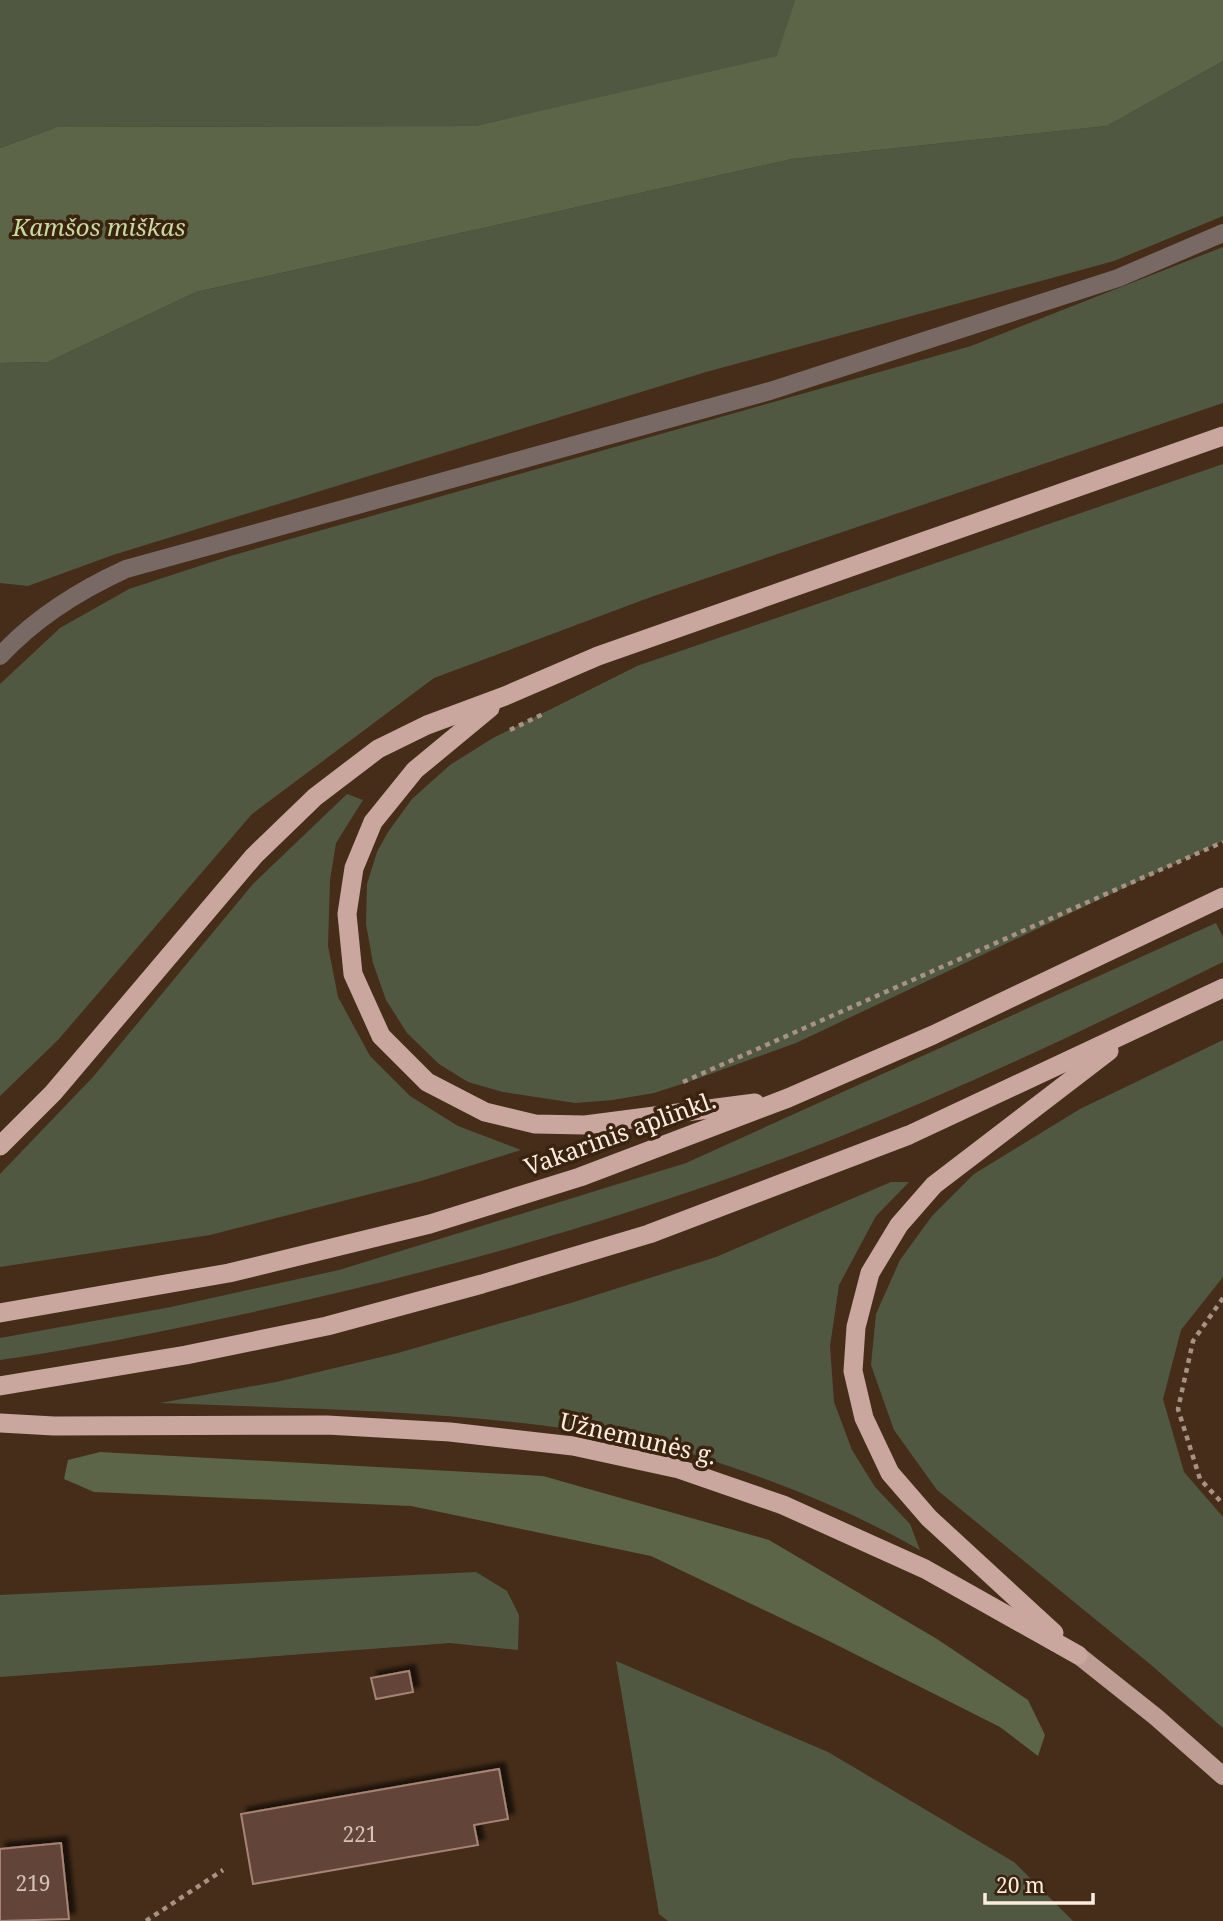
<svg xmlns="http://www.w3.org/2000/svg" width="1223" height="1921" viewBox="0 0 1223 1921" font-family="'Noto Serif',serif">
<style>
.green{fill:#515842}
.forest{fill:#5c6547}
.building{fill:#624437;stroke:#a68475;stroke-width:2;filter:url(#shadow)}
.lines{fill:none;stroke-linecap:round;stroke-linejoin:round}
.path{stroke:#a79383;stroke-width:4.5;stroke-dasharray:5 5;stroke-linecap:butt}
.minor{stroke:#796964;stroke-width:18}
.primary{stroke:#bd9d94;stroke-width:18}
.trunk{stroke:#caa79e;stroke-width:19}
.labels{text-anchor:middle;stroke-width:7;stroke-linejoin:round;paint-order:stroke}
.number-label{font-size:21px;fill:#d6c2b6}
.park-label{font-size:24px;font-style:italic;fill:#c8daa1;stroke:#3a230f}
.street-label{font-size:24px;fill:#fcece0;stroke:#3a230f}
</style>
<defs>
<filter id="shadow"><feDropShadow dx="6" dy="-6" stdDeviation="2" flood-color="#0009"/></filter>
</defs>
<rect width="100%" height="100%" fill="#452d19"/>
<g class="green">
<polygon points="0,0 795,0 778,56 475,126 57,127 0,148"/>
<polygon points="1223,61 1223,216 1114,261 706,372 113,555 28,586 0,583 0,363 48,362 196,292 792,159 1107,126"/>
<polygon points="1223,247 1223,403 651,597 434,678 252,814 58,1040 0,1096 0,684 60,628 129,589 227,557 971,346"/>
<polygon points="1223,464 1223,841 796,1043 688,1082 654,1093 613,1100 575,1103 503,1092 468,1082 439,1064 407,1033 386,1000 373,963 366,924 367,884 377,852 388,832 412,799 450,765 493,738 637,666"/>
<polygon points="347,794 363,800 336,843 330,880 328,946 338,997 370,1056 410,1096 458,1126 521,1150 421,1181 210,1235 0,1267 0,1174 93,1077 253,884"/>
<path d="M1216,923L1223,937V962C1097,1024 970,1085 839,1137C642,1215 437,1273 230,1317C154,1333 77,1349 0,1360V1338L171,1307L339,1270L686,1163Z"/>
<polygon points="1223,1040 1223,1277 1181,1330 1163,1399 1184,1472 1223,1517 1223,1728 1150,1664 937,1490 894,1430 871,1365 876,1314 900,1260 932,1216 974,1174 1080,1109"/>
<path d="M891,1182H909L876,1216L839,1285L830,1346L834,1402L852,1450L875,1487L910,1524L920,1550C864,1518 807,1494 746,1472C717,1462 686,1451 655,1444C493,1410 325,1410 160,1403L276,1382L398,1353L574,1302L716,1257Z"/>
<polygon points="476,1572 507,1591 519,1615 518,1650 450,1643 0,1677 0,1595"/>
<polygon points="616,1661 828,1752 1014,1862 1073,1921 668,1921 659,1914"/>
</g>
<g class="forest">
<polygon points="795,0 1223,0 1223,61 1107,126 792,159 196,292 48,362 0,363 0,148 57,127 475,126 777,56"/>
<polygon points="100,1452 543,1476 769,1540 937,1639 1028,1700 1045,1735 1038,1756 1000,1727 829,1641 651,1556 411,1506 94,1492 64,1479 68,1460"/>
</g>
<g class="building">
<polygon points="409,1671 413,1692 376,1699 371,1678"/>
<polygon points="499,1769 508,1819 474,1825 478,1845 253,1884 241,1814"/>
<polygon points="61,1843 69,1919 0,1921 0,1849"/>
</g>
<g class="lines">
<g class="path">
<polyline points="510,730 543,714"/>
<polyline points="683,1082 1223,842"/>
<polyline points="1223,1298 1193,1341 1178,1409 1200,1479 1223,1504"/>
<polyline points="146,1921 223,1870"/>
</g>
<path class="minor" d="M0,656C35,618 80,590 126,569L770,391L1118,278L1223,233"/>
<polyline class="primary" points="1078,1655 1156,1717 1223,1776"/>
<g class="trunk">
<polyline points="490,708 415,770 373,822 354,868 347,914 353,974 381,1036 427,1082 485,1112 535,1124 585,1125 755,1103"/>
<polyline points="0,1146 53,1093 254,856 315,797 378,749 427,725 505,696 598,656 1223,436"/>
<polyline points="0,1313 229,1273 430,1224 580,1177 788,1098 933,1035 1223,897"/>
<polyline points="0,1386 186,1355 327,1326 482,1284 649,1234 909,1135 1223,988"/>
<polyline points="0,1423 54,1426 327,1425 450,1432 573,1446 679,1469 783,1505 925,1569 1078,1655"/>
<polyline points="1054,1633 929,1518 890,1473 864,1418 853,1371 856,1327 870,1273 899,1225 934,1185 1109,1051"/>
</g>
</g>
<g class="labels">
<g class="number-label">
<text x="360" y="1842">221</text>
<text x="33" y="1891">219</text>
</g>
<g class="park-label">
<text x="99" y="236">Kamšos miškas</text>
</g>
<g class="street-label">
<text transform="translate(620 1134) rotate(-20)" y="8">Vakarinis aplinkl.</text>
<text transform="translate(638 1439) rotate(13)" y="8">Užnemunės g.</text>
</g>
</g>
<path d="M985 1893v10h108v-10" fill="none" stroke="#fcece0" stroke-width="3.5"/>
<text x="996" y="1893" font-size="21" fill="#fcece0" stroke="#3a230f" stroke-width="5" paint-order="stroke">20 m</text>
</svg>
